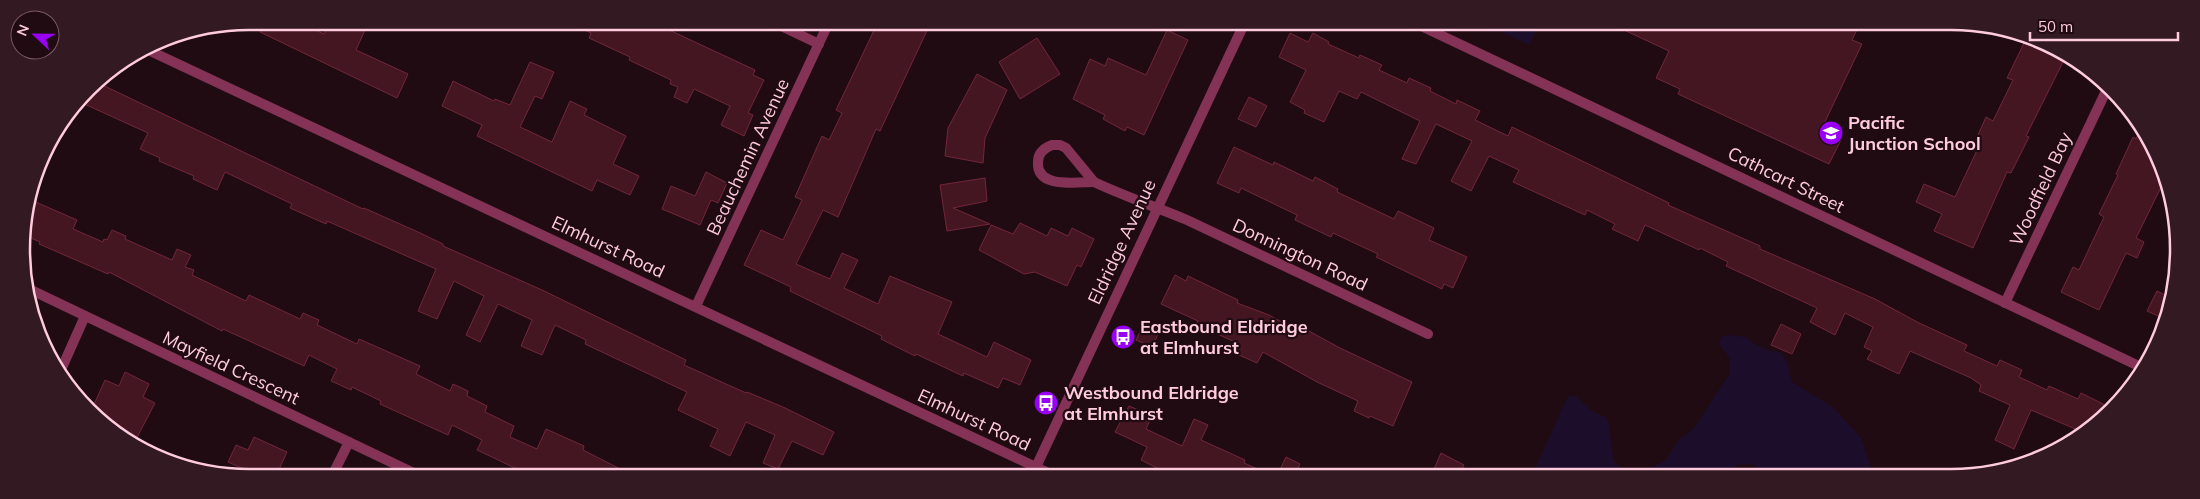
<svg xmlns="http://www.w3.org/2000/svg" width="2200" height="499" viewBox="0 0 2200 499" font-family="Mulish,sans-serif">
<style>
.green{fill:#1c0e2b}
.building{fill:#441622;stroke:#72263b}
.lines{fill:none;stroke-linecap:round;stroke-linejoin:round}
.minor{stroke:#843256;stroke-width:10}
.tertiary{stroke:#843256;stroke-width:10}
.labels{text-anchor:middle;stroke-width:4.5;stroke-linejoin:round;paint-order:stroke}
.poi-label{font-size:18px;font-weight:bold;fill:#ffcbde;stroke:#210b12;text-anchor:start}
.street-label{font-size:18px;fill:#ffcbde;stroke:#210b12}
.rim{fill:none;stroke:#ffcbde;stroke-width:2.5}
</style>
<rect width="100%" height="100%" fill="#210b12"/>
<g class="green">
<polygon points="1483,23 1540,23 1529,45"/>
<polygon points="1727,335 1746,337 1753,343 1768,350 1780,352 1787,362 1792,382 1834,408 1861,438 1873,473 1872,476 1757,476 1755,465 1739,464 1735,467 1732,476 1532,476 1568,396 1576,396 1592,411 1605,417 1609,425 1614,462 1628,473 1639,474 1665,461 1679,440 1694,428 1730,373 1730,358 1720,345 1721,337"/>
</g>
<g class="building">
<polygon points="265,21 296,21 324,34 330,21 369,21 356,50 408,74 397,98 260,32"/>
<polygon points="567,22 652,22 755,70 753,75 764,80 748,113 753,115 744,136 721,125 730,106 694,89 687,103 674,97 678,87 670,84 671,80 629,60 630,57 589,38 591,33"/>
<polygon points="878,22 931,22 880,131 876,129 838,217 823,210 796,264 830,279 842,253 858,260 844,288 878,304 890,276 952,302 938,334 987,357 994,342 1031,360 1020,385 1003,378 998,388 964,373 963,376 916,354 915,356 881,339 882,336 790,291 791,287 744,265 761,230 783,240 802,200 795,197 822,136 829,140 842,113 836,110"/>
<polygon points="1609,23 1860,23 1852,40 1862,44 1822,128 1842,138 1829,164 1678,94 1680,89 1656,78 1669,51"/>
<polygon points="1167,30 1188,40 1144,135 1127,127 1125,131 1103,119 1105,115 1073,99 1090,59 1105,66 1108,58 1146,75"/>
<polygon points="1290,33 1308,42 1313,33 1329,42 1328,44 1359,58 1360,55 1382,65 1379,70 1407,83 1409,78 1431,88 1430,91 1456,104 1457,100 1480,111 1475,120 1508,136 1512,127 1669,203 1668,205 1760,246 1760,249 1875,299 1919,323 1967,345 1964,351 1997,366 2000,360 2022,370 2019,377 2047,390 2049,386 2078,399 2081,393 2109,407 2106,415 2089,428 2083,425 2080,431 2031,410 2014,449 1995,440 2010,405 1979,391 1981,385 1971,378 1910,351 1899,374 1867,359 1872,351 1864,347 1873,327 1845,313 1835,335 1810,322 1817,308 1726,266 1728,262 1700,248 1699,250 1645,225 1638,241 1612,229 1615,224 1587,210 1585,215 1513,182 1519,170 1489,156 1471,191 1451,181 1472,141 1436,124 1416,164 1402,159 1420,121 1361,92 1357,99 1339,91 1324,122 1304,113 1305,110 1290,102 1306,70 1279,57"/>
<polygon points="1037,38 1060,74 1020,99 999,62"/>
<polygon points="2026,39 2067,54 2026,136 2029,137 2011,173 2007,172 1973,248 1934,231 1942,214 1916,202 1924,184 1955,197 1979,146 1974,144 1986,117 1993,121 2013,80 2007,78"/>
<polygon points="530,62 554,72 542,99 535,96 520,127 552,142 570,101 587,109 584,115 626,136 613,164 639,176 630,195 597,180 592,191 477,136 482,125 442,106 453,81 494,101 495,99 510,105"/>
<polygon points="977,74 1007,90 985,138 983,163 945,156 948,128"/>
<polygon points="96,82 363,209 364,208 418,232 443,244 443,246 542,290 686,360 684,365 746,393 747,392 783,407 834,432 823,455 792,441 778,469 763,463 775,435 746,422 730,456 710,446 718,429 678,410 687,392 585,344 586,340 555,325 542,355 521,346 532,320 498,304 480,342 466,335 484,296 454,281 437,319 418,311 436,269 327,221 326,224 290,208 292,204 225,172 217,190 193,179 194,176 159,161 160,158 140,149 148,133 80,102"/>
<polygon points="1249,97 1267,106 1256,127 1238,119"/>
<polygon points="2141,129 2165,179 2136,238 2144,242 2137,258 2126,253 2099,310 2061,292 2073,267 2079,270 2104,217 2099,214 2118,175 2116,174 2133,137 2136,139"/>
<polygon points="1234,147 1273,165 1274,162 1313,181 1315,177 1338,189 1337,192 1394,219 1398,211 1434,228 1429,240 1467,257 1453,288 1444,284 1442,289 1376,257 1378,254 1333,233 1331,237 1295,220 1297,215 1268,201 1241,188 1239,193 1217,183"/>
<polygon points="706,172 727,183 718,203 711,200 700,225 662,209 671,186 695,196"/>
<polygon points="985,178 987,201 953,208 990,224 947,231 940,185"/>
<polygon points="31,200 77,220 73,229 103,242 104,239 107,240 112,230 126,236 125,239 172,260 177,249 191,255 185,267 194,270 192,275 246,301 249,295 300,319 303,313 319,320 317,325 357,344 359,339 420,366 416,374 450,391 453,384 468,391 467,396 487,406 485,412 514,426 510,437 537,449 546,429 584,446 583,450 634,476 533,476 515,468 477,450 482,440 452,425 448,435 380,404 381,401 352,387 351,390 331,381 337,369 309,355 304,366 223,329 222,331 109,272 108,274 39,244 40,242 22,234"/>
<polygon points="1020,223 1047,236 1051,228 1068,236 1072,228 1094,239 1081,267 1077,265 1067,286 1035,272 1024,274 979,250 991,225 1013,234"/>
<polygon points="1175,275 1186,281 1188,276 1238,300 1237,303 1269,315 1305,335 1307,330 1340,348 1412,382 1393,426 1370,416 1369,418 1354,411 1358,401 1317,382 1263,352 1257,363 1232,352 1237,343 1196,324 1198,321 1161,304"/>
<polygon points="2157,291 2171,298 2165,319 2147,311"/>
<polygon points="1145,321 1161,328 1152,347 1136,340"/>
<polygon points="1781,324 1801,334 1792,354 1771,345"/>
<polygon points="125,372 149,384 143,397 155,403 133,445 92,409 105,380 119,386"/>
<polygon points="1129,406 1152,416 1146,429 1182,446 1194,419 1208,425 1201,440 1245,460 1244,463 1273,476 1173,476 1141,460 1147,447 1115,432"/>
<polygon points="254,437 287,452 276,476 246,476 248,471 228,462 236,445 248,450"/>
<polygon points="1441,453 1464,465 1459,476 1431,476"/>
<polygon points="1286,457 1300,464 1294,476 1277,476"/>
</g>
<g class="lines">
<g class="minor">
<polyline points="773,22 819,44"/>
<polyline points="1415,23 2143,368"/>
<path d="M1052,145H1060L1066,148L1094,182C1077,182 1036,189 1038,162C1038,153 1044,148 1052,145Z"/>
<path d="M1094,182C1124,196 1156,207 1187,220L1428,334"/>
<polyline points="29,289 420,476"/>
<polyline points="2005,303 2107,89"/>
<polyline points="696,306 829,22"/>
<polyline points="60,372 85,316"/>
<polyline points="332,476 349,442"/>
</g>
<g class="tertiary">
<polyline points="146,49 1055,476"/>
<polyline points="1029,476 1036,467 1245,22"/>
</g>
</g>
<defs>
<symbol id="school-disc" viewBox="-11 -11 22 22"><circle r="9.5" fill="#9900f6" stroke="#210b12"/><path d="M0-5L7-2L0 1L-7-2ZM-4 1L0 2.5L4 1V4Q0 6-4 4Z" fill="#fff"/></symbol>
<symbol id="bus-disc" viewBox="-11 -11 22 22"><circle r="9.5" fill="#9900f6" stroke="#210b12"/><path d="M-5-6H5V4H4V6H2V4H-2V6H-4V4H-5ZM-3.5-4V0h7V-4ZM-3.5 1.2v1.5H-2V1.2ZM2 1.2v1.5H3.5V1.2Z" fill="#fff"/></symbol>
</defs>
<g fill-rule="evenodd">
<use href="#school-disc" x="1817" y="119" width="28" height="28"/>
<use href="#bus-disc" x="1109" y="323" width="28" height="28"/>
<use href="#bus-disc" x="1032" y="389" width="28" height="28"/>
</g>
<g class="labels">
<g class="poi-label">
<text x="1848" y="129">Pacific<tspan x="1848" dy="21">Junction School</tspan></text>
<text x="1140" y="333">Eastbound Eldridge<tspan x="1140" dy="21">at Elmhurst</tspan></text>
<text x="1064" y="399">Westbound Eldridge<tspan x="1064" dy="21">at Elmhurst</tspan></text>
</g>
<g class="street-label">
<text transform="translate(748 157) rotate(-65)" y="6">Beauchemin Avenue</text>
<text transform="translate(1786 180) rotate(26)" y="6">Cathcart Street</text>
<text transform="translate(2041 189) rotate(-65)" y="6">Woodfield Bay</text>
<text transform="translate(1122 242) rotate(-65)" y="6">Eldridge Avenue</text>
<text transform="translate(608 247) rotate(25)" y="6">Elmhurst Road</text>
<text transform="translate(1300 255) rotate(25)" y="6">Donnington Road</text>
<text transform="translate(231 368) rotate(25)" y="6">Mayfield Crescent</text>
<text transform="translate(974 420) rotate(25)" y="6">Elmhurst Road</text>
</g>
</g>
<path d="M0 0H2200V499H0ZM249 30H1951A219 219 0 0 1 2170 249V250A219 219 0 0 1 1951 469H249A219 219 0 0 1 30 250V249A219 219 0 0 1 249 30Z" fill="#331a22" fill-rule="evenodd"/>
<path class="rim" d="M249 30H1951A219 219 0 0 1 2170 249V250A219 219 0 0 1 1951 469H249A219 219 0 0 1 30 250V249A219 219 0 0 1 249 30Z"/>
<g transform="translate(35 35) rotate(292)"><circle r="24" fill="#210b12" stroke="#7a5864"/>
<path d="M0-4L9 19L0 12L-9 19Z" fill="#9900f6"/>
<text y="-8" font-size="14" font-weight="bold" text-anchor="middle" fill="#ffcbde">N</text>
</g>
<path d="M2030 32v8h148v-8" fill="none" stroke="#ffcbde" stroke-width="2.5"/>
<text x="2038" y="32" font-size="15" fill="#ffcbde" stroke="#210b12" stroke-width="4" paint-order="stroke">50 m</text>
</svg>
